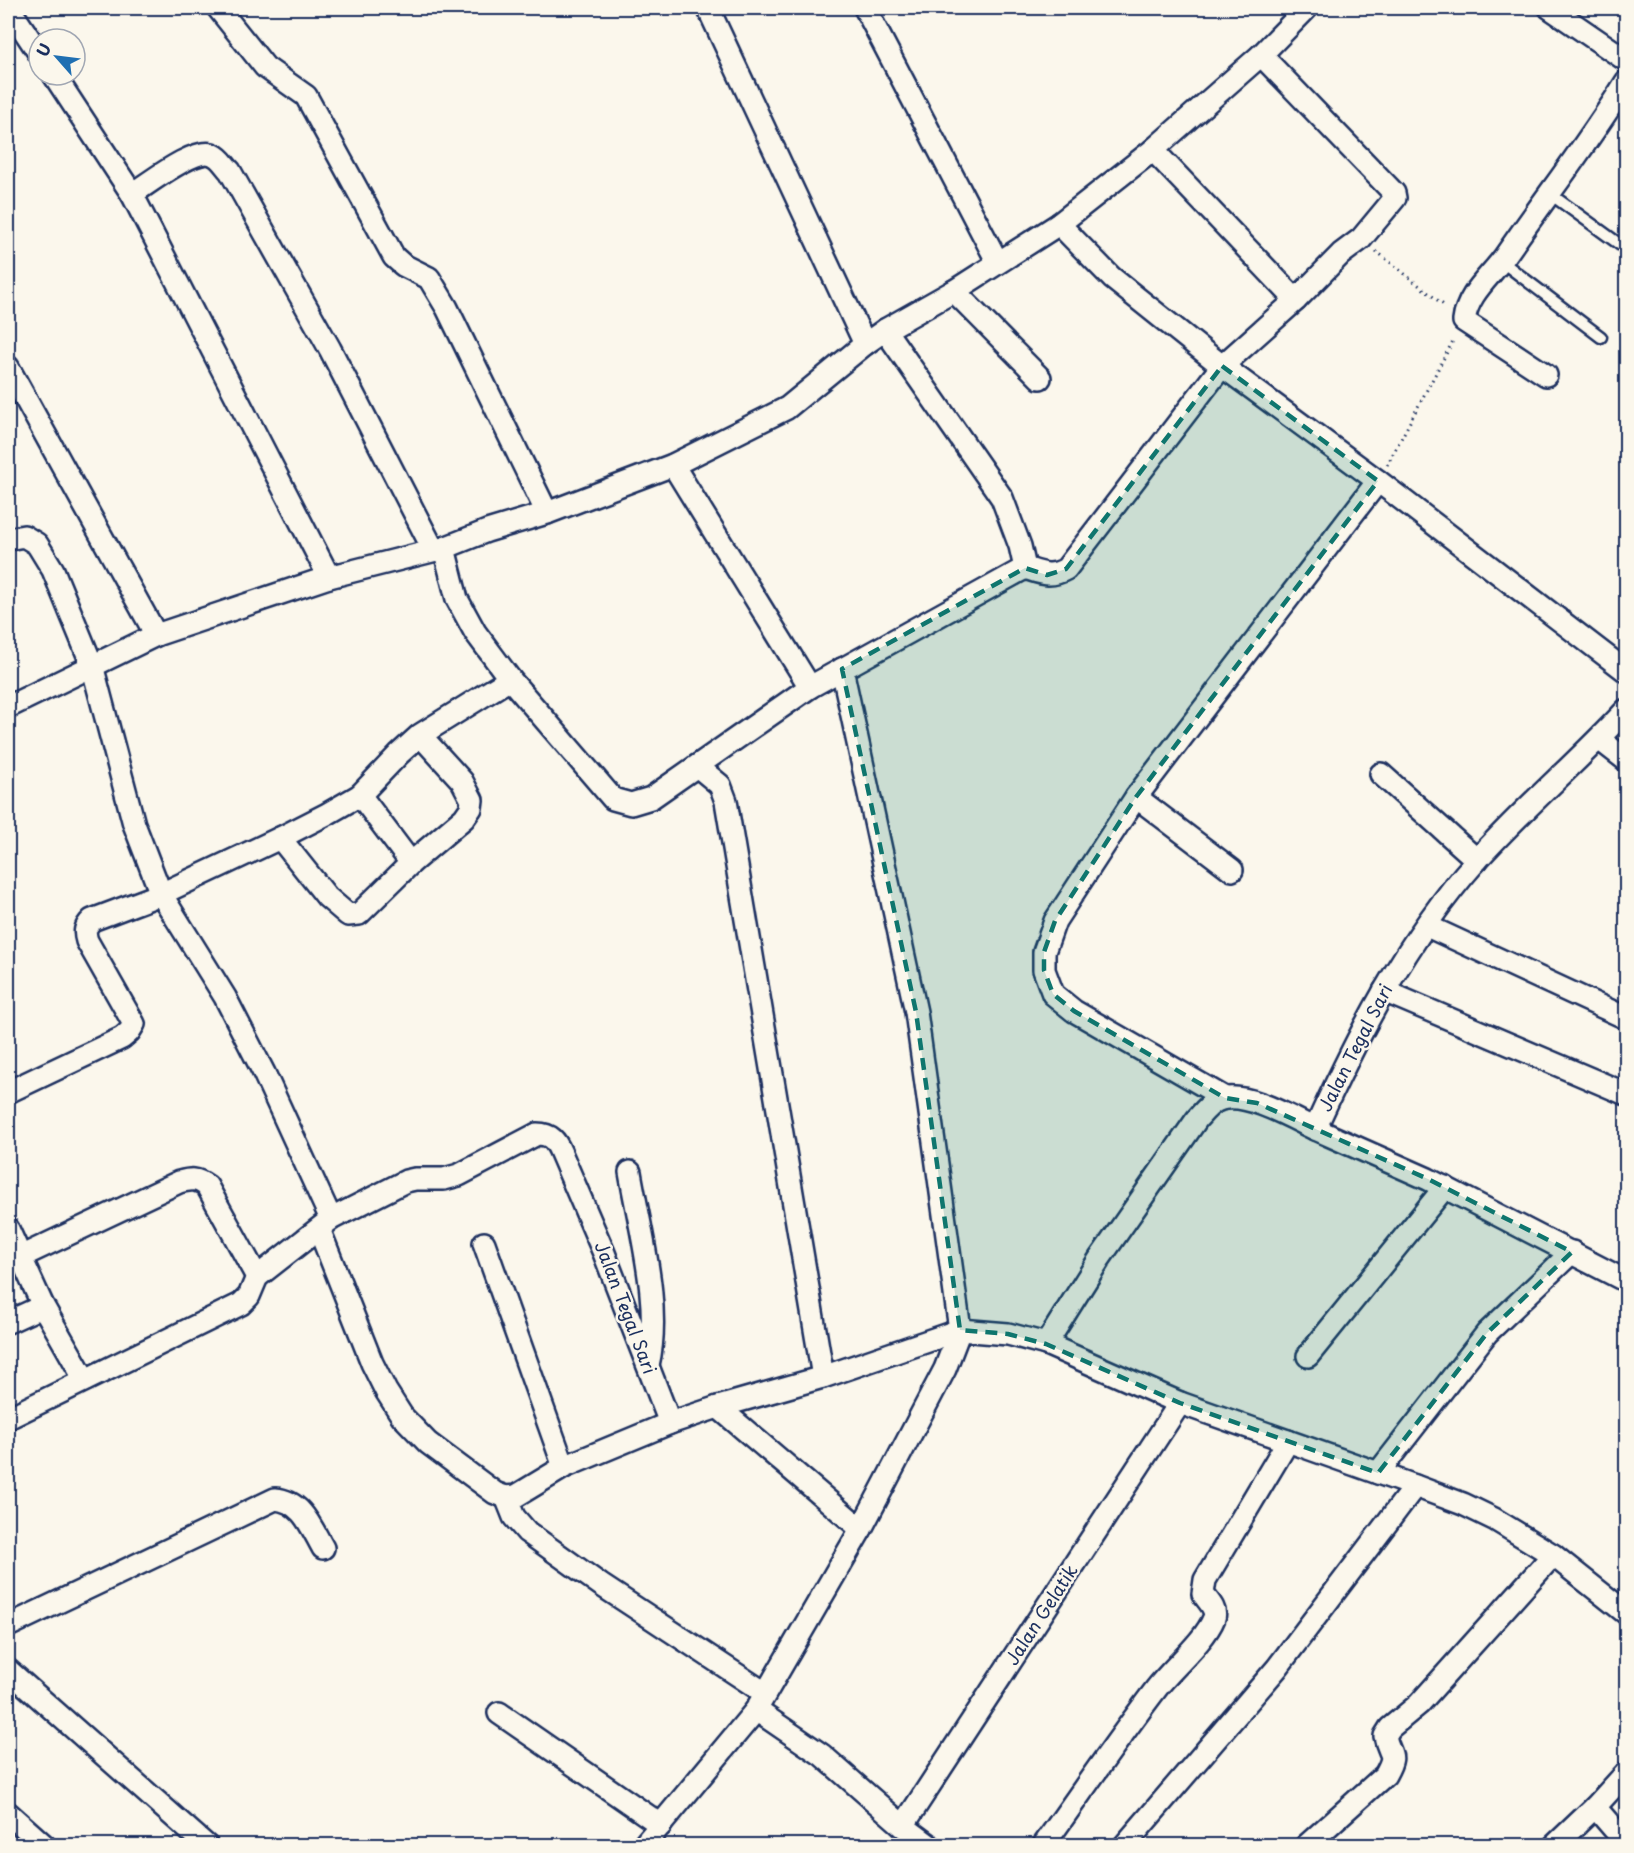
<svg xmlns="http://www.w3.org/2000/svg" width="1634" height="1853" viewBox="0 0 1634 1853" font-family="'Playpen Sans',sans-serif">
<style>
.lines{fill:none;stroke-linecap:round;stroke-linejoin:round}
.lane-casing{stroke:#1b2f5e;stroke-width:15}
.street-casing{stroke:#1b2f5e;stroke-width:26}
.path{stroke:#1b2f5e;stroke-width:3;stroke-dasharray:1.5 4.5;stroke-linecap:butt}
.lane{stroke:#fbf7ec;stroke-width:10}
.street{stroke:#fbf7ec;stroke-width:21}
.marked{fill:#0f766e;fill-opacity:0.2;stroke:#0f766e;stroke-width:4.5;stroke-dasharray:12 8;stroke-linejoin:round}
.labels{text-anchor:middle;stroke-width:5;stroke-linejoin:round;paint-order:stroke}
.street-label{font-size:18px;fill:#1b2f5e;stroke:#fbf7ec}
</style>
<rect width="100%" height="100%" fill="#fbf7ec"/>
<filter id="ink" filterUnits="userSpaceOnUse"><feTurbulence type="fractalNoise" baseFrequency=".0167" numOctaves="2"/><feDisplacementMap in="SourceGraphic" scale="12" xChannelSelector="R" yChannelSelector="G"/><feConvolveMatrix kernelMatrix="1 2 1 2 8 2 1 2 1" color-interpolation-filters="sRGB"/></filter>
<g filter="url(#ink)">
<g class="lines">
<defs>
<g id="lane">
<polyline points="1549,193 1626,249"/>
<polyline points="1501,261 1601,337"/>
</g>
<g id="street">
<polyline points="9,8 39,53"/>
<polyline points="218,8 265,67 306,96 394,257 403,265 429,278 447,308 547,513"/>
<polyline points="708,8 865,344"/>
<polyline points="865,8 997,261"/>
<polyline points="1550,8 1626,60"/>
<polyline points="54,75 132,194 329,577"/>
<polyline points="1153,150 1296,300"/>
<path d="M132,194C148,184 197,145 214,155C221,158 225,166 230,171L330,349L433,549"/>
<polyline points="1059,224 1112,278 1222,366 1378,481 1626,671"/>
<polyline points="954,291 1040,378"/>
<polyline points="8,367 156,635"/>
<path d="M1546,375L1464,321C1467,294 1490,277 1505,256C1545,198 1589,142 1626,82"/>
<polyline points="673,465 810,687"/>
<polyline points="8,539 24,536 37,544 53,570 92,665 134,824 161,894 225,997 264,1073 331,1219"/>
<polyline points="444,548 457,599 475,632 510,679 613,799 631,804 651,798 810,687 1025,568 1020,546 1002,498 885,330"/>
<path d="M1025,568C1041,573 1050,578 1066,569L1222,366L1296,300L1341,254L1361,239L1395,198L1394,193L1261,55"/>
<polyline points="8,707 156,635 329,577 444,548 487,531 547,513 673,465 787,408 865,344 885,330 954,291 1059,224 1153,150 1261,55 1307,8"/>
<polyline points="420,735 462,781 472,800 471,808 464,818 411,863 359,914 348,915 327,897 280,838 327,814 360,795 399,754 420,735 510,679"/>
<polyline points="1599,739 1626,760"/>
<polyline points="697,766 720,785 726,801 823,1377"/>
<polyline points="1381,774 1477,860"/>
<polyline points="360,795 411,863"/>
<polyline points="1136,797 1232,870"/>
<polyline points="1427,926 1626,1018"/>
<polyline points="1384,991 1626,1094"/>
<path d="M8,1092L122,1038L129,1032L134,1024L87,941C84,931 85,927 92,920L161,894L280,838"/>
<polyline points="1225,1098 1074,1011 1053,994 1044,970 1044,952 1055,921 1136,797 1378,481"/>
<polyline points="1315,1129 1428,1179 1626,1281"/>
<path d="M630,1172C640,1231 662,1307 648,1365"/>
<polyline points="8,1229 43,1306 85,1380"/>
<polyline points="319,1229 372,1363 386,1391 402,1416 428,1443 495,1493 506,1497 516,1496 564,1467 670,1423"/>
<polyline points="484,1243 564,1467"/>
<path d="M20,1257L179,1182C191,1179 197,1178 207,1186L257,1277"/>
<polyline points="8,1322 43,1306"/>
<polyline points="1046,1344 1180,1403 1415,1486 1463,1504 1494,1519 1553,1555 1626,1613"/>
<polyline points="1308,1356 1445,1187"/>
<polyline points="718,1407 861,1529"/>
<path d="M8,1418L241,1304L249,1296L257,1277L331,1219L406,1181L415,1179H444L459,1175L537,1134C551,1134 556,1141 561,1153L604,1253L670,1423L718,1407L823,1377L960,1330L1008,1334L1046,1344L1100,1258L1197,1119C1204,1111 1212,1101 1222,1099C1247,1092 1292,1118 1315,1129C1358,1034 1406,940 1476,861C1523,808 1578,762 1626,710"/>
<polyline points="1378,1473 1487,1333 1572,1252"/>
<polyline points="506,1497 514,1517 527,1532 601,1585 765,1693"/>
<path d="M8,1626L275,1499C302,1501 311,1527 323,1548"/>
<polyline points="8,1670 207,1846"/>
<polyline points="756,1710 822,1755 903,1826 930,1846"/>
<polyline points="499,1713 661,1825"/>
<polyline points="1595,1807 1626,1843"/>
<polyline points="8,1813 45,1846"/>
<polyline points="903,1826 1180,1403"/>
<polyline points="643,1846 756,1710 861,1529 945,1369 960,1330 916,1012 842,669"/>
<path d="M1043,1846C1081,1793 1117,1740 1156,1689C1172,1668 1205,1641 1214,1618C1217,1609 1208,1601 1203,1594L1205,1580L1288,1441"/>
<polyline points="1124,1846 1277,1668 1415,1486"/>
<path d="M1306,1846L1385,1775C1398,1752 1389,1757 1385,1736L1390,1728L1419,1704L1553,1555"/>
<polyline points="1554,1846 1595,1807 1626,1773"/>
</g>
</defs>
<use href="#lane" class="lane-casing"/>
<use href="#street" class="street-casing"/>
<g class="path">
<polyline points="1376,251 1446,307"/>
<polyline points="1387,465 1454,339"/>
</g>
<use href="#lane" class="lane"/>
<use href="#street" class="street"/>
</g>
</g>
<path class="marked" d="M1222,366L1378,481L1136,797L1055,921L1044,952V970L1053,994L1074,1011L1225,1098L1257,1103L1428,1179L1572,1252L1487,1333L1378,1473L1180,1403L1046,1344L1008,1334L960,1330L916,1012L842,669L1025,568L1047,575L1066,569Z"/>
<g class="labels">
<g class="street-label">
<text transform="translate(1356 1048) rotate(-63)" y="6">Jalan Tegal Sari</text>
<text transform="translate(625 1308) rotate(69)" y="6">Jalan Tegal Sari</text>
<text transform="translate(1042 1615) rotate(-57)" y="6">Jalan Gelatik</text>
</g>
</g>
<rect width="1634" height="1853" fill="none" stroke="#fbf7ec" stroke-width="30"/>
<rect x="15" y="15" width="1604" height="1823" fill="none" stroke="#1b2f5e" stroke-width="2" filter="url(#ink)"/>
<g transform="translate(57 57) rotate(298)"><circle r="28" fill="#fbf7ec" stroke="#a1a7b3" stroke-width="1.5"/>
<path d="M0-4.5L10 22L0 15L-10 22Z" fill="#1f6fb2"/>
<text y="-9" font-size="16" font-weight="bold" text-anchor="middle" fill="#1b2f5e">U</text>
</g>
</svg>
